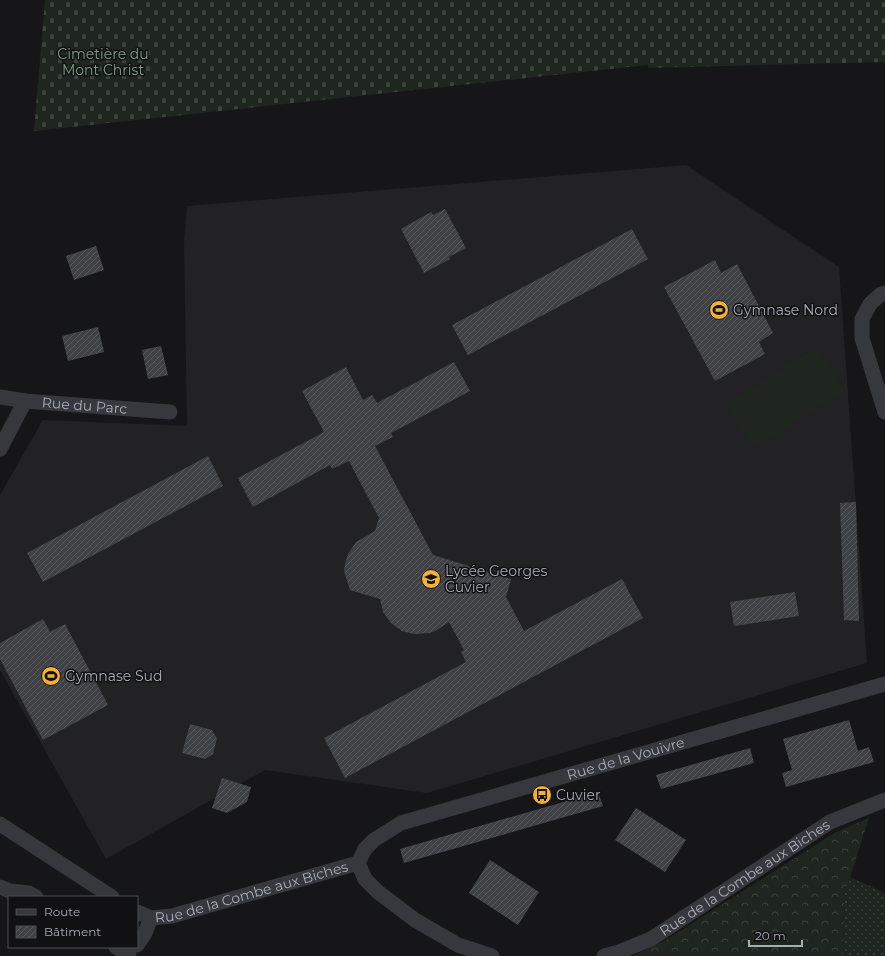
<svg xmlns="http://www.w3.org/2000/svg" width="885" height="956" viewBox="0 0 885 956" font-family="Montserrat,sans-serif">
<style>
.built{fill:#222225}
.grass{fill:url(#grass-dots)}
.forest{fill:url(#forest-crowns)}
.cemetery{fill:url(#cemetery-stones)}
.garden{fill:#1e261f}
.building{fill:url(#building-hatch)}
.lines{fill:none;stroke-linecap:round;stroke-linejoin:round}
.minor{stroke:#37383d;stroke-width:15}
.labels{text-anchor:middle;stroke-width:3;stroke-linejoin:round;paint-order:stroke}
.park-label{font-size:14px;fill:#7fa381;stroke:#111113}
.poi-label{font-size:14px;fill:#a8adb8;stroke:#111113;text-anchor:start}
.street-label{font-size:14px;fill:#a8adb8;stroke:#111113}
</style>
<defs>
<pattern id="grass-dots" width="8" height="8" patternUnits="userSpaceOnUse"><rect width="8" height="8" fill="#1e261f"/><path d="M2 2h.1M6 6h.1" fill="none" stroke="#3c433d" stroke-width="1.8" stroke-linecap="round"/></pattern>
<pattern id="forest-crowns" width="20" height="18" patternUnits="userSpaceOnUse"><rect width="20" height="18" fill="#1e261f"/><path d="M2 6a3 3 0 1 1 6 0M12 15a3 3 0 1 1 6 0" fill="none" stroke="#3c433d"/></pattern>
<pattern id="cemetery-stones" width="16" height="16" patternUnits="userSpaceOnUse"><rect width="16" height="16" fill="#1e261f"/><path d="M2 7V4a2 2 0 0 1 4 0v3zM10 15v-3a2 2 0 0 1 4 0v3z" fill="#3c433d"/></pattern>
<pattern id="building-hatch" width="6" height="6" patternUnits="userSpaceOnUse"><rect width="6" height="6" fill="#404145"/><path d="M-1 1l2-2M0 6l6-6M5 7l2-2" fill="none" stroke="#595a5e"/></pattern>
</defs>
<rect width="100%" height="100%" fill="#161618"/>
<polygon class="built" points="686,165 839,267 867,663 427,793 265,770 106,859 0,670 0,495 43,420 187,426 184,243 187,206"/>
<polygon class="grass" points="850,877 885,893 885,956 842,956 845,893"/>
<polygon class="forest" points="869,818 845,893 842,956 633,956 666,940 836,832"/>
<polygon class="cemetery" points="45,0 885,0 885,62 648,68 648,65 34,131"/>
<polygon class="garden" points="817,347 845,391 754,448 726,404"/>
<g class="building">
<polygon points="445,209 466,248 449,257 450,259 424,273 401,229 431,212 433,215"/>
<polygon points="632,229 648,259 468,355 452,325"/>
<polygon points="96,246 104,270 74,280 66,256"/>
<polygon points="715,260 721,273 737,264 773,333 759,342 765,354 715,381 664,287"/>
<polygon points="98,327 104,352 68,361 62,336"/>
<polygon points="161,346 168,375 148,379 142,350"/>
<polygon points="454,362 470,391 391,433 393,437 375,446 433,555 511,579 506,597 524,631 622,579 643,618 345,778 324,738 466,662 461,652 464,650 449,622 437,630 430,633 414,634 402,631 391,623 383,612 380,599 350,590 344,571 345,564 348,554 356,542 375,531 379,518 349,461 332,469 330,465 253,507 238,478 324,432 302,391 346,367 363,400 372,395 377,403"/>
<polygon points="208,456 223,486 43,582 27,553"/>
<polygon points="856,502 859,621 844,620 840,503"/>
<polygon points="795,592 799,616 734,626 730,602"/>
<polygon points="43,619 50,632 65,624 108,705 43,740 0,659 0,643"/>
<polygon points="849,720 858,751 869,747 874,762 786,787 782,773 792,770 783,739"/>
<polygon points="190,724 212,730 217,739 213,754 205,759 182,753"/>
<polygon points="750,748 754,763 661,789 656,775"/>
<polygon points="222,778 251,787 247,802 227,813 212,808"/>
<polygon points="598,792 603,806 404,863 400,849"/>
<polygon points="636,808 686,840 665,872 615,840"/>
<polygon points="490,860 539,892 518,925 469,893"/>
</g>
<g class="lines">
<g class="minor">
<polyline points="885,293 881,294 870,304 862,319 862,338 885,412"/>
<path id="s1" d="M0,397L25,401L170,412"/>
<polyline points="0,449 25,401"/>
<polyline points="0,824 112,897"/>
<path id="s2" d="M358,863L365,849L374,840L401,823L885,684"/>
<polyline points="358,863 365,879 378,892 415,920 458,945 492,956"/>
<polyline points="0,887 10,891 29,893 36,897"/>
<path id="s3" d="M137,912L151,918L172,916L358,863"/>
<polyline points="137,945 145,933 151,918"/>
<polyline points="116,947 129,955"/>
<path id="s4" d="M604,956L619,952L651,939L830,822L885,800"/>
</g>
</g>
<defs>
<symbol id="stadium-disc" viewBox="-11 -11 22 22"><circle r="9.5" fill="#f2b134" stroke="#111113"/><path d="M0-5a6.5 5 0 1 0 0 10a6.5 5 0 1 0 0-10ZM-3.5-1.8h7v3.6h-7Z" fill="#111"/></symbol>
<symbol id="school-disc" viewBox="-11 -11 22 22"><circle r="9.5" fill="#f2b134" stroke="#111113"/><path d="M0-5L7-2L0 1L-7-2ZM-4 1L0 2.5L4 1V4Q0 6-4 4Z" fill="#111"/></symbol>
<symbol id="bus-disc" viewBox="-11 -11 22 22"><circle r="9.5" fill="#f2b134" stroke="#111113"/><path d="M-5-6H5V4H4V6H2V4H-2V6H-4V4H-5ZM-3.5-4V0h7V-4ZM-3.5 1.2v1.5H-2V1.2ZM2 1.2v1.5H3.5V1.2Z" fill="#111"/></symbol>
</defs>
<g fill-rule="evenodd">
<use href="#stadium-disc" x="708" y="299" width="22" height="22"/>
<use href="#school-disc" x="420" y="568" width="22" height="22"/>
<use href="#stadium-disc" x="40" y="665" width="22" height="22"/>
<use href="#bus-disc" x="531" y="784" width="22" height="22"/>
</g>
<g class="labels">
<g class="park-label">
<text x="103" y="59">Cimetière du<tspan x="103" dy="16">Mont Christ</tspan></text>
</g>
<g class="poi-label">
<text x="733" y="315">Gymnase Nord</text>
<text x="445" y="576">Lycée Georges<tspan x="445" dy="16">Cuvier</tspan></text>
<text x="65" y="681">Gymnase Sud</text>
<text x="556" y="800">Cuvier</text>
</g>
<g class="street-label">
<text dy="5" stroke="none"><textPath href="#s1" startOffset="85">Rue du Parc</textPath></text>
<text dy="5" stroke="none"><textPath href="#s2" startOffset="294">Rue de la Vouivre</textPath></text>
<text dy="5" stroke="none"><textPath href="#s4" startOffset="162">Rue de la Combe aux Biches</textPath></text>
<text dy="5" stroke="none"><textPath href="#s3" startOffset="119">Rue de la Combe aux Biches</textPath></text>
</g>
</g>
<rect x="8" y="896" width="130" height="52" fill="#111113" stroke="#4d4f55"/>
<rect x="16" y="909" width="20" height="6" fill="#37383d" stroke="#4d4f55"/>
<text x="44" y="916" font-size="12" fill="#a8adb8">Route</text>
<rect x="16" y="926" width="20" height="12" fill="url(#building-hatch)" stroke="#4d4f55"/>
<text x="44" y="936" font-size="12" fill="#a8adb8">Bâtiment</text>
<path d="M749 940v6h53v-6" fill="none" stroke="#a8adb8" stroke-width="2"/>
<text x="755" y="940" font-size="12" fill="#a8adb8" stroke="#111113" stroke-width="3" paint-order="stroke">20 m</text>
</svg>
